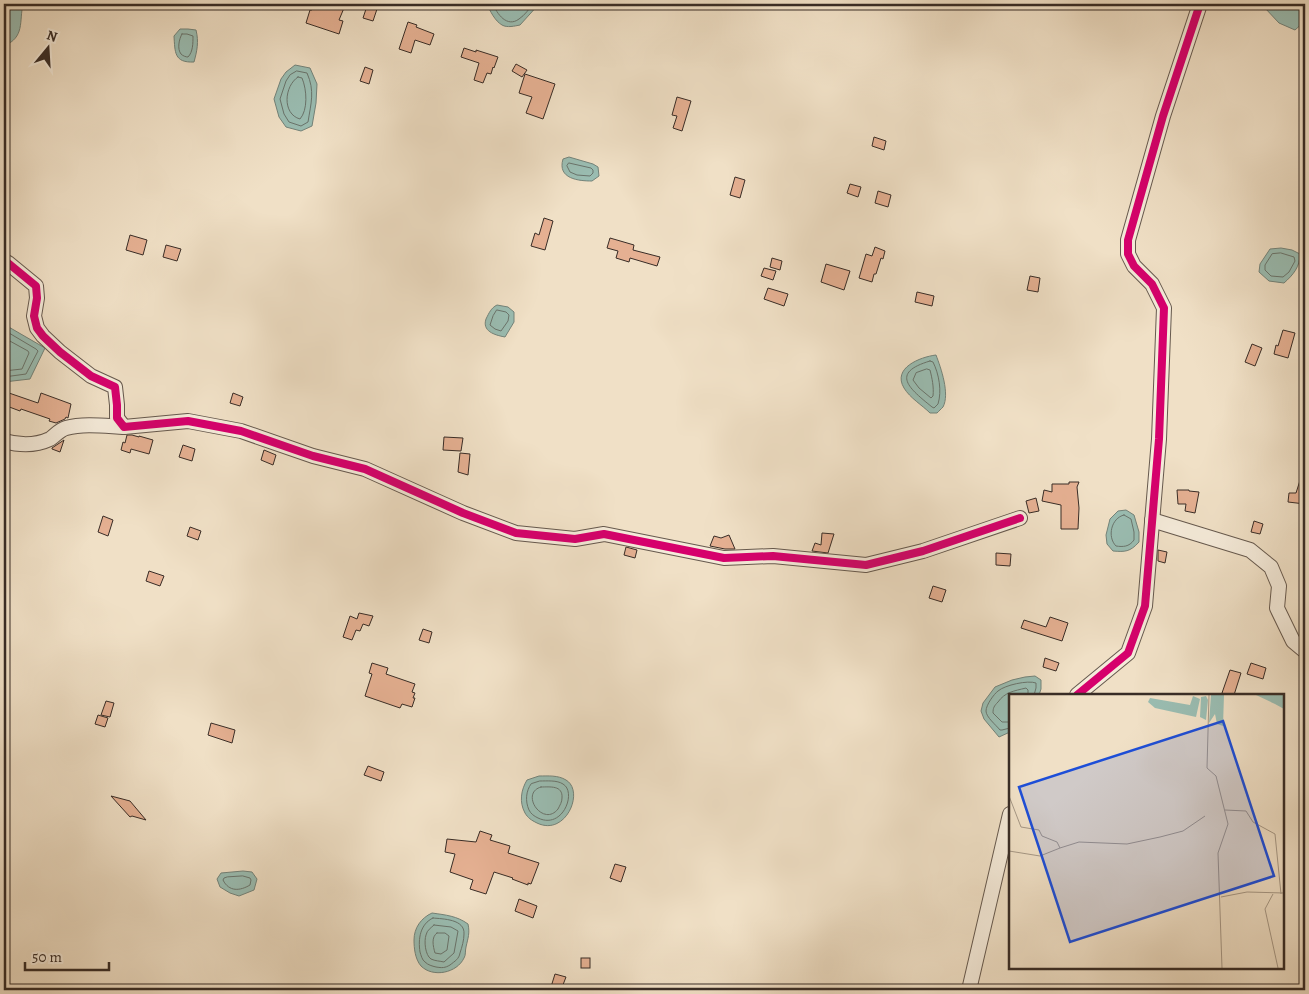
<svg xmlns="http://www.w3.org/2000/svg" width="1309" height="994" viewBox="0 0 1309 994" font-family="Alegreya,serif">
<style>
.water{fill:#9abdb2;stroke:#73837a}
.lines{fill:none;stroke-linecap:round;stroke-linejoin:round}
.shore{stroke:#69746c;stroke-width:1}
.building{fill:#e5b092;stroke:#382c26}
.minor-casing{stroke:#66594e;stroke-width:16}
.minor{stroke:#f5ebda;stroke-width:14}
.cycleway-casing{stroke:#f5ebda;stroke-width:11}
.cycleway{stroke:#d6006c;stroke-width:8}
.inset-road{fill:none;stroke:#a69886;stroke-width:1}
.view{fill:#1d4ed8;fill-opacity:0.15;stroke:#1d4ed8;stroke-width:2.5}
.inset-edge{fill:none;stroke:#382c26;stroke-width:2.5}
</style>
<rect width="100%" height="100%" fill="#f0e0c6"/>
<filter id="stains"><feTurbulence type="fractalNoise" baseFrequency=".004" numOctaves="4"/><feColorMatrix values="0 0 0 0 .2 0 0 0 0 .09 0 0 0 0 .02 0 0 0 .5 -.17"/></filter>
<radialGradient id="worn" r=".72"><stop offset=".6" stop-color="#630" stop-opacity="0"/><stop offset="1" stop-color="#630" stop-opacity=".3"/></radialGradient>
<g class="water">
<path d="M4,4H23C19,22 25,37 4,46Z"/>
<path d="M487,4H539L520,25C515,26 507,28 502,25C495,21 490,11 487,4Z"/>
<polygon points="1264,4 1305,4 1305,21 1295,30 1279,23 1264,7"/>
<path d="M180,29H188L196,30C199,42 197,51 194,62C174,63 175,52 174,36Z"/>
<polygon points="295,65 310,68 317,84 316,103 312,126 301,131 286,127 279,117 274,99 281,79 286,72"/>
<path d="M569,157L593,164L598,167L599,176L592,181C579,181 557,179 563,159Z"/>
<path d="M1281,248L1292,250L1300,254C1300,267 1293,275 1284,283L1269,281L1259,272L1260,264L1270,249Z"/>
<path d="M497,305L508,307L514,312V322L505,337C494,335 482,331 486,319C489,313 491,308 497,305Z"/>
<polygon points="7,326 45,348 30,379 4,382 4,332"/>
<path d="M936,355C941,368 950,394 943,407C942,408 938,412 937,413H930C922,405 910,398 904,388C892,368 920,357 936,355Z"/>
<path d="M1126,510L1134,515L1139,532V542C1130,552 1125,552 1113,551L1107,544L1106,535L1110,519L1118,511Z"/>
<polygon points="1035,676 1041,680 1041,689 1039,695 1010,695 1010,732 999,737 984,719 981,711 983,703 995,687 1012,680 1025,677"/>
<path d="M539,776C548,776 558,775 566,780C585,791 566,837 537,823C531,820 528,818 525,813C519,802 521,790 527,780Z"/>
<polygon points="243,871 252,872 257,879 254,890 239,896 230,893 220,887 217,879 221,873"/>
<path d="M432,913C446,915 457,916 468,924C470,933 468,938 466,947C465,951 466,955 464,958C457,973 433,978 421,966C415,959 414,948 414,940C414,928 421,918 432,913Z"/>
</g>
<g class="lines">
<g class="shore">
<path d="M493,4C497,14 507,28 519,19C525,15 529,9 533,4"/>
<path d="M182,34H187L193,36C193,43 193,52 188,57C186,57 183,56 181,54C177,49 179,39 182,34Z"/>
<path d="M297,71L307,73C315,91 311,103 308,122L301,126L289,122L284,114L280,99L286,81L290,75Z"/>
<path d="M298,77L302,78C307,90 308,110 300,119C282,114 284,86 298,77Z"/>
<polygon points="569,163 591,168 593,170 593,173 590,176 577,175 570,172 567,166"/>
<polygon points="1281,253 1294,257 1295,261 1289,272 1283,277 1271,276 1265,270 1265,265 1272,254"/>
<polygon points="497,310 506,312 509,315 508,321 501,331 495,329 490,325 493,316"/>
<polyline points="4,333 9,333 36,349 38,351 26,374 4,377"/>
<polyline points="4,340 8,340 28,351 29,353 22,369 4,371"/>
<path d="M930,361L933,362C939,374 942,391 938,404L934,408L932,407C910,389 889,373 930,361Z"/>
<path d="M927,369L930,370C932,378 934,387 933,396L931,398L919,388L913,380L916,373Z"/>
<path d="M1124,515L1131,519L1134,532V540C1129,547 1123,547 1116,546C1107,537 1111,518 1124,515Z"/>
<path d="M1010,722H1002L993,713C993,708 994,706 998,702C1005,692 1014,691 1026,688L1028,690V695"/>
<path d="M1010,728L1002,730H1000C996,725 986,717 986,711C986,705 994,694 998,691C1005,685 1028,680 1036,683V688L1034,695"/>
<path d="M540,781C547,781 557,780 563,784C577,792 563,830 538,818C534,816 531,814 529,810C525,801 526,791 531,784Z"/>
<path d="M541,787C550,787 563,785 562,798C562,802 560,805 558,809C543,828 519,793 541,787Z"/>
<path d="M243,876L250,878L251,880L250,885C240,891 229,892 223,880L224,878L227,877Z"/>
<path d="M433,918C443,919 465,919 464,934C464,940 462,947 460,953C459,959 455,961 450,965C445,968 442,968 436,967C432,966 428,965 425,962C422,960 421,955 420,952C418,939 420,924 433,918Z"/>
<path d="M434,925L451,927L458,931L454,953L444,962C440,961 435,961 431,959C425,955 424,941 426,935C427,930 431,928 434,925Z"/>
<path d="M437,933H445L449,936L447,950L441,954L435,953C433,946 431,937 437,933Z"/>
</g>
</g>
<g class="building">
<polygon points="314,4 332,4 344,8 339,20 343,21 339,34 306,23 310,10 312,10"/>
<polygon points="367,6 377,9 373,21 363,18"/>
<polygon points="408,22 417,25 416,27 434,34 430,45 415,40 411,53 399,49"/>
<polygon points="464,48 476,52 476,50 498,57 494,68 493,67 491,74 487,73 483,83 474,80 479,63 461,57"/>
<polygon points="516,64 527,70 522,77 512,71"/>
<polygon points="365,67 373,70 369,84 360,81"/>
<polygon points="525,74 555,84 543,119 526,113 532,97 519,93"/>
<polygon points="677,97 691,101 682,131 673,128 677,116 672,115"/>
<polygon points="874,137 886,141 884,150 872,146"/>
<polygon points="735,177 745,180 740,198 730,195"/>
<polygon points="850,184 861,187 858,197 847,193"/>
<polygon points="878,191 891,195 888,207 875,203"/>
<polygon points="544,218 553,221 545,250 531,246 535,233 539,235"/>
<polygon points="130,235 147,240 143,255 126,250"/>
<polygon points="610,238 634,245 633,250 660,257 657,266 630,258 629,262 616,258 618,251 607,248"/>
<polygon points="166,245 181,249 177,261 163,257"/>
<polygon points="875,247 885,251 883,259 881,258 876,274 874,274 872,282 859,278 866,254 872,256"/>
<polygon points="772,258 782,261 780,270 770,267"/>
<polygon points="826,264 850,271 844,290 821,282"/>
<polygon points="764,268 776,271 773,280 761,276"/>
<polygon points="1030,276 1040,278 1038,292 1027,290"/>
<polygon points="768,288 788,294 784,306 764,299"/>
<polygon points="917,292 934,296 932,306 915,302"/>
<polygon points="1283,330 1295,333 1288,358 1274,354 1276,345 1278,346"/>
<polygon points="1252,344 1262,348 1255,366 1245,362"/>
<polygon points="9,393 38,403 41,393 71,404 68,418 66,417 65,419 56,423 49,421 50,419 21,409 20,411 4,405"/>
<polygon points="233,393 243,397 240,406 230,403"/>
<polygon points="127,435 132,435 139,437 139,436 153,440 149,454 131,449 130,453 121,450 123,442 125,443"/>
<polygon points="444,437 463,438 461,451 443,450"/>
<polygon points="64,440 60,452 52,449 52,448"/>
<polygon points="183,445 195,449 192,461 179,457"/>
<polygon points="264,450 276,455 273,465 261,460"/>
<polygon points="460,453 470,454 468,475 458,472"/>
<polygon points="1303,471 1305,471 1305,504 1288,502 1289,493 1296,493"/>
<polygon points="1069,482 1079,482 1077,487 1079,508 1078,529 1061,529 1061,505 1042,501 1044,490 1052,492 1052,484 1069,484"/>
<polygon points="1177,490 1189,490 1189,491 1199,492 1195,513 1185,511 1186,504 1178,504"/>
<polygon points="1036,498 1039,511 1029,513 1026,501"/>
<polygon points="103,516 113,520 108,536 98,532"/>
<polygon points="1254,521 1263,524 1260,534 1251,532"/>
<polygon points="190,527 201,531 198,540 187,536"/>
<polygon points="822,533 834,534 828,553 812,551 815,543 821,545"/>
<polygon points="729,535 735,549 725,549 710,546 714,536 721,538"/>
<polygon points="626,547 637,550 635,558 624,555"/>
<polygon points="1158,550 1167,552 1165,563 1158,561"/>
<polygon points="996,553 1011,554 1010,566 996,565"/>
<polygon points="149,571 164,576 160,586 146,581"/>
<polygon points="933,586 946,590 942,602 929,598"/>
<polygon points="359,613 373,616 369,626 363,624 360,631 356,630 352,640 343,637 350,616 357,619"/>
<polygon points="1050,617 1068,623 1062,641 1021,628 1024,620 1046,627"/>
<polygon points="423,629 432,632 429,643 419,640"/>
<polygon points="1045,658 1059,663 1056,671 1043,667"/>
<polygon points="372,663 388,668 386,674 415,684 412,692 415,693 413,698 415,698 412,707 402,704 400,708 365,696 372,674 369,673"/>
<polygon points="1251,663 1266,668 1263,679 1247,674"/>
<polygon points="1230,670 1241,673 1234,695 1227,695 1222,693"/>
<polygon points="106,701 114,703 110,717 101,715"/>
<polygon points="98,715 108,718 105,727 95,724"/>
<polygon points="211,723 235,730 232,743 208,735"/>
<polygon points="368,766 384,772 381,781 364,775"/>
<polygon points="111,796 130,801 146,820 132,816 130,817"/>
<polygon points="480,831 492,835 490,840 510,846 508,853 539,863 531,884 528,883 528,885 512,879 513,878 494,872 486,894 470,889 473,880 450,872 455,854 445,852 447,839 476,842"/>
<polygon points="615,864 626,867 621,882 610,878"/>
<polygon points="519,899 537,906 533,918 515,911"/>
<rect x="581" y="958" width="9" height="10"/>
<polygon points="555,974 566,977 561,990 550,990"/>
</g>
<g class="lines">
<defs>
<g id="minor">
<polyline points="4,261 8,263 36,286 37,298 34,316 37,328 43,336 60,352 91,376 115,387 117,405 117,418 124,427 188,421 241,431 313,456 365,469 463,513 516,533 575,539 604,534 724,558 773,556 866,565 923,551 1020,518"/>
<path d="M4,441C18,445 35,446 50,439C55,436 59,430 66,428C84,423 105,426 124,427"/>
<polyline points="1152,520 1250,550 1271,567 1279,586 1277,608 1293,641 1305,651"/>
<polyline points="1077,695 1128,653 1145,606 1159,439 1164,308 1152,284 1134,266 1128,254 1128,240 1163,116 1200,4"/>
<polyline points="969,990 1010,814"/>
</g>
</defs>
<use href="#minor" class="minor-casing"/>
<use href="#minor" class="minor"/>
<defs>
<g id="cycleway">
<polyline points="4,261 8,263 36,286 37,298 34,316 37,328 43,336 60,352 91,376 115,387 117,405 117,418 124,427 188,421 241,431 313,456 365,469 463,513 516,533 575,539 604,534 724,558 773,556 866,565 923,551 1020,518"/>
<polyline points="1077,695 1128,653 1145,606 1159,439 1164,308 1152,284 1134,266 1128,254 1128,240 1163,116 1200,4"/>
</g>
</defs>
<use href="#cycleway" class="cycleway-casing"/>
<use href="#cycleway" class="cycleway"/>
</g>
<g transform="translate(1009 694)">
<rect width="275" height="275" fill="#f0e0c6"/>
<path d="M202,1H215L214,32L208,30L206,20L200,29ZM247,1H275V15L266,10ZM184,2L191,5L187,23L146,14L139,8L141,4L181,11ZM197,2L199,6L197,26L191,23L192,3Z" fill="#9abdb2"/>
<path class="inset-road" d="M200,1L198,74L207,82L219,130L209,159L213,274M0,102L12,133L30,136L33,142L48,148L51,154L70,148L118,150L151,143L174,137L196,122M216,116L237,117L244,128L266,140L272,200M0,157L31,162L51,154M264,200L256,215L269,274M212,203L238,198L275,199"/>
<path class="view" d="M214,27L265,182L61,248L10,93Z"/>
<rect width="275" height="275" class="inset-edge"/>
</g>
<rect width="1309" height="994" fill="none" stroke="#f0e0c6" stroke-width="20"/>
<rect x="5" y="5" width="1299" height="984" fill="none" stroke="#382c26" stroke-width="2.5"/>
<rect x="10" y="10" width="1289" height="974" fill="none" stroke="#382c26"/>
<g transform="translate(48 48) rotate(18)" stroke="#f5ebda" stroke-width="4" paint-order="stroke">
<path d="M0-4L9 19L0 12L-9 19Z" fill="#382c26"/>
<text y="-8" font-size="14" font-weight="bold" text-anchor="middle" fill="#382c26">N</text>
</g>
<path d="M25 962v8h84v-8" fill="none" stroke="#382c26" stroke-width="2.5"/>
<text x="32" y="962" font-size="15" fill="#382c26" stroke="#f5ebda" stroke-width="4" paint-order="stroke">50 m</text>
<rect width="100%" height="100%" filter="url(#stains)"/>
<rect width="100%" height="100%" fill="url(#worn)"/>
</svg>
